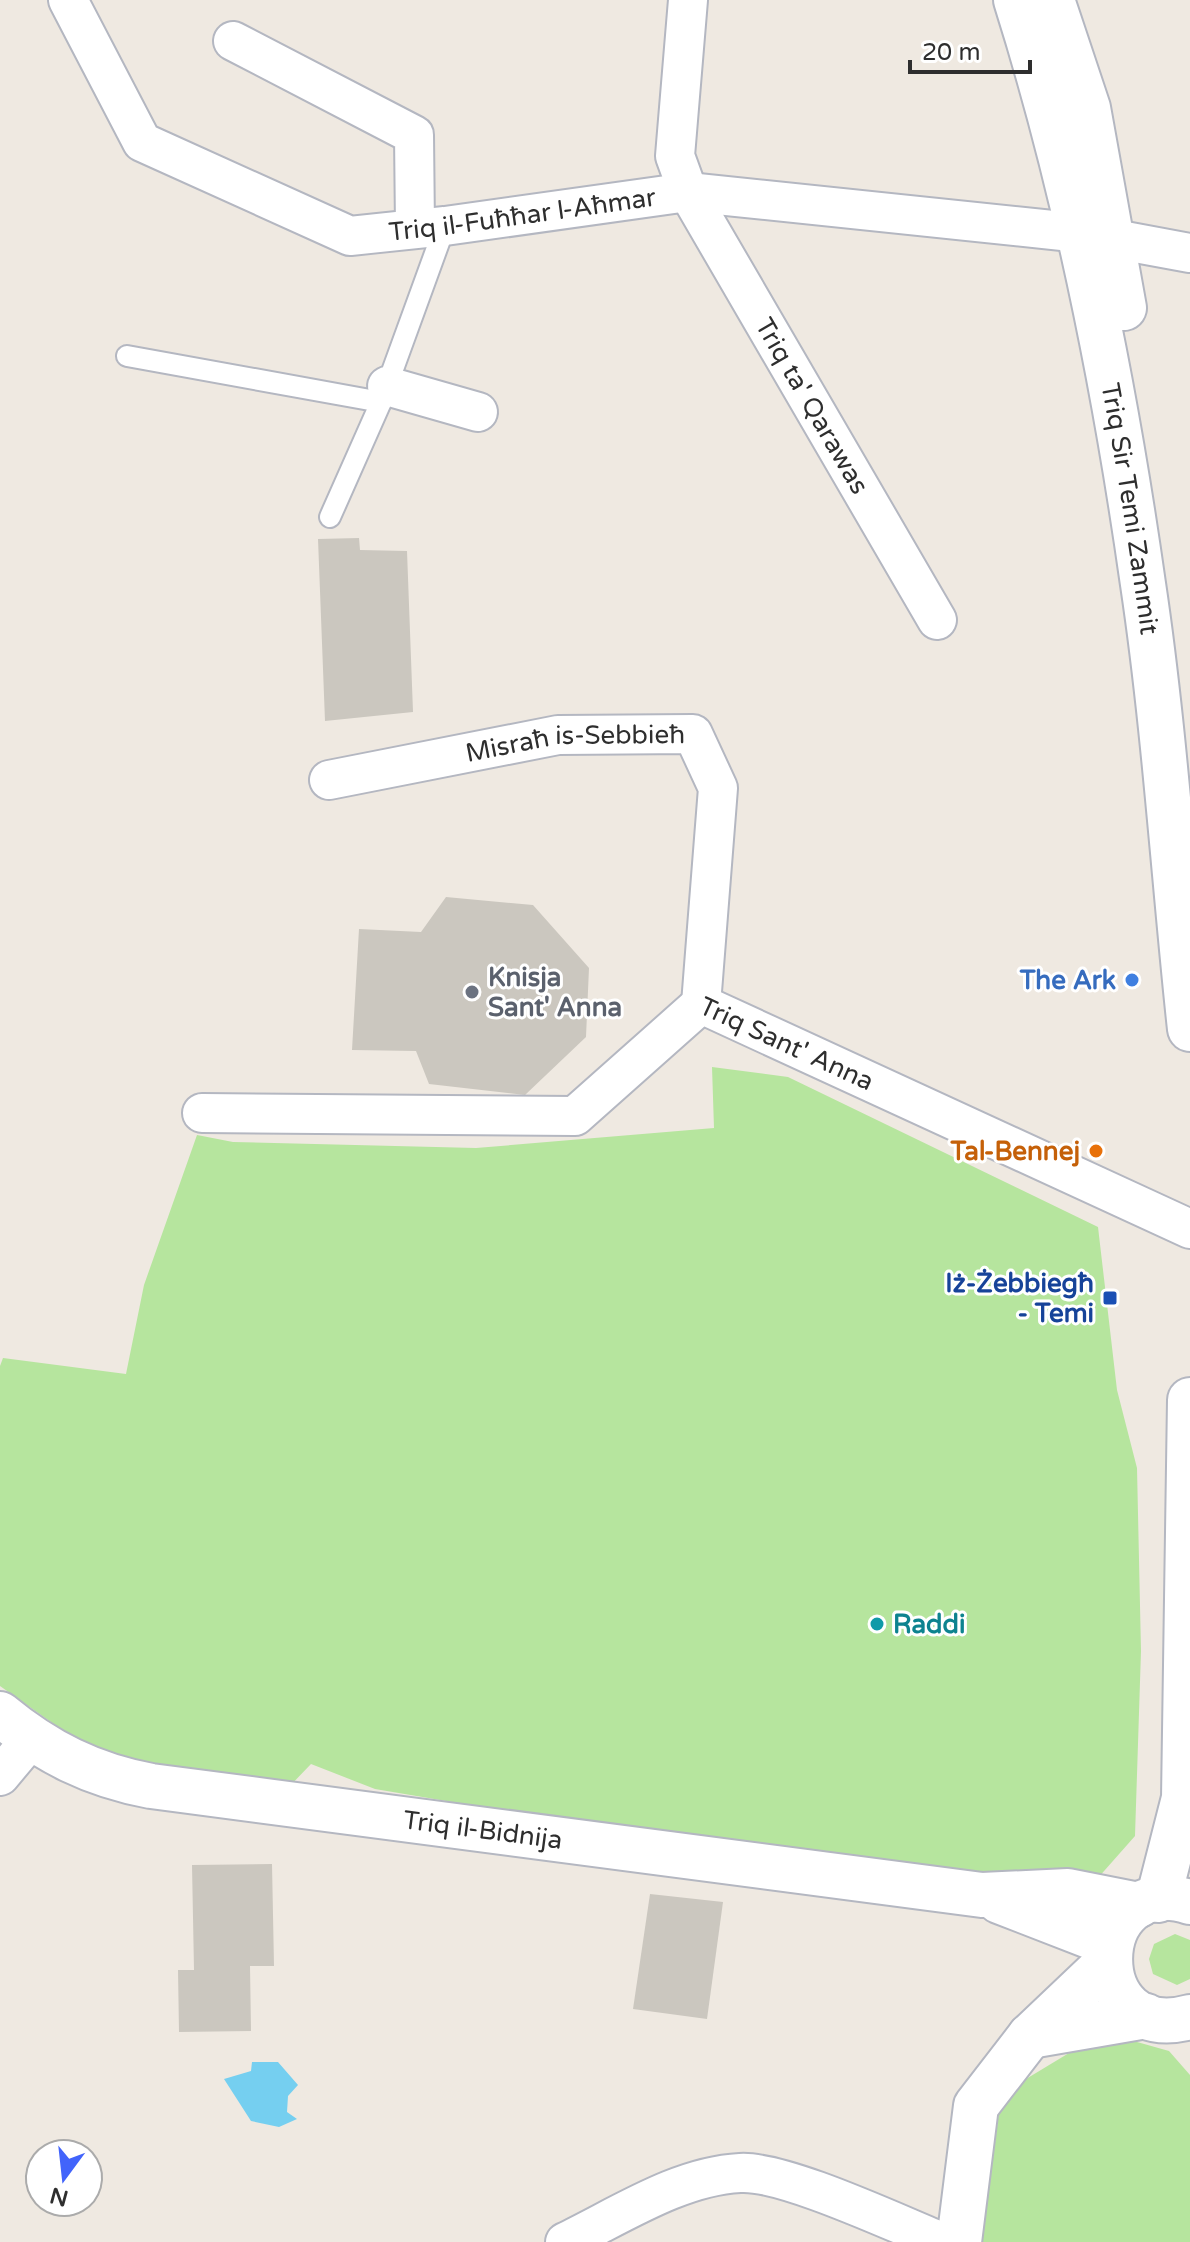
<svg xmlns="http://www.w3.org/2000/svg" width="1190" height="2242" viewBox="0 0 1190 2242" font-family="'Varela Round',sans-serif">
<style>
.green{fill:#b6e59e}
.water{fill:#75cff0}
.building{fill:#cbc7bf}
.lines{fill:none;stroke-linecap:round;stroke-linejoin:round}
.lane-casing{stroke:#b4b7c1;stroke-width:24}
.street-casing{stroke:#b4b7c1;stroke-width:42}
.secondary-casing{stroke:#b4b7c1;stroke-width:48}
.lane{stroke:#fff;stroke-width:20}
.street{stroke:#fff;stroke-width:38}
.secondary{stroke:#fff;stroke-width:44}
.shop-dot{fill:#3f7fe0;stroke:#fff;stroke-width:3}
.worship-dot{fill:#6b7280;stroke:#fff;stroke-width:3}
.food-dot{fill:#e8710a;stroke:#fff;stroke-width:3}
.transit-dot{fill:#1a4fb4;stroke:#fff;stroke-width:3}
.culture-dot{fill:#0f9aa8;stroke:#fff;stroke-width:3}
.labels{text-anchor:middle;stroke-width:6;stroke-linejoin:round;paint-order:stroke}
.street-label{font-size:26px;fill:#2e2e2e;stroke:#fff}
.worship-label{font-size:26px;font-weight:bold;fill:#5b616d;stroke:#fff;text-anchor:start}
.shop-label{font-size:26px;font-weight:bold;fill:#366cbe;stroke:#fff;text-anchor:end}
.food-label{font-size:26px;font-weight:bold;fill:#c56008;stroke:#fff;text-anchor:end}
.transit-label{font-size:26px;font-weight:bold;fill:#164399;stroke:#fff;text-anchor:end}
.culture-label{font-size:26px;font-weight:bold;fill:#0d838f;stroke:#fff;text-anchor:start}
</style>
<rect width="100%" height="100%" fill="#efe9e1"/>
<g class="green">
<polygon points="712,1067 788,1077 1098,1227 1117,1390 1137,1468 1141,1651 1135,1836 1097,1879 997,1875 727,1848 375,1789 311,1764 286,1790 93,1758 68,1734 0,1686 0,1366 3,1358 126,1374 144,1285 197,1135 233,1142 476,1148 714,1128"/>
<polygon points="1175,1934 1190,1940 1190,1979 1177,1985 1153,1974 1149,1959 1154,1944"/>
<polygon points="1130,2040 1169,2051 1190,2075 1190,2242 982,2242 999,2112 1026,2079 1069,2053"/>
</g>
<polygon class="water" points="252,2062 278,2062 298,2085 288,2096 287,2112 297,2119 279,2127 251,2121 224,2079 251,2071"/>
<g class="building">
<polygon points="359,538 360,550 407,551 413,712 325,721 318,539"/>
<polygon points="446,897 533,905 589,968 586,1037 525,1095 429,1084 416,1051 352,1050 359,929 421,932"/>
<polygon points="272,1864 274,1966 250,1966 251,2031 179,2032 178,1970 194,1970 192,1865"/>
<polygon points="650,1894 723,1902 707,2019 633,2009"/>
</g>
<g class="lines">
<defs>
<g id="lane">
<polyline points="127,356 381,402"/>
<polyline points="330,517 381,402 445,226"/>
</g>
<g id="street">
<path id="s1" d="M68,0L142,142L350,236L445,226L688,192L1081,233"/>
<path id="s2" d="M688,0L675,156L688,192L937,620"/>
<polyline points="233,41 414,135 415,228"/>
<polyline points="1114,239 1190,253"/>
<polyline points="387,386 478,412"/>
<path id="s3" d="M329,780L558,735L693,734L718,788L701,1004"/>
<path id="s4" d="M202,1113L575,1116L701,1004L1190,1229"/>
<polyline points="0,1776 31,1739"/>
<path d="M565,2242C619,2216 679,2176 740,2173C783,2170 897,2224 942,2242"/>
</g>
<g id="secondary">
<path id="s5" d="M1016,0C1076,190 1115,387 1143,584C1165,731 1174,881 1190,1029"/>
<polyline points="1052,0 1088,108 1124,308"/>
<path id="s6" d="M0,1714C46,1752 92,1775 151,1786L982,1895L1068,1891L1139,1905"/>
<polyline points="1158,1900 1184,1798 1190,1400"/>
<polyline points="999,1901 1110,1944"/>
<path d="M1190,1902C1085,1869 1082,2047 1190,2017"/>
<polyline points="1030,2036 1146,2016"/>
<polyline points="959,2242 976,2106 1030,2036 1108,1962"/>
</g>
</defs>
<use href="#lane" class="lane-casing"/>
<use href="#street" class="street-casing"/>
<use href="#secondary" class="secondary-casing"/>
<use href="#lane" class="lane"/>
<use href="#street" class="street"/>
<use href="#secondary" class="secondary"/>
</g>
<circle class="shop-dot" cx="1132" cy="980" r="8"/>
<circle class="worship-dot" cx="472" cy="992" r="8"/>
<circle class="food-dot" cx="1096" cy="1151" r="8"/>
<rect class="transit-dot" x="1102" y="1290" width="16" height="16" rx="4"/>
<circle class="culture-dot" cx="877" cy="1624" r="8"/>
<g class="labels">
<g class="street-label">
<text dy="9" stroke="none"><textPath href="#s1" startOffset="562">Triq il-Fuħħar l-Aħmar</textPath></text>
<text dy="9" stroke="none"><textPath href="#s2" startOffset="442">Triq ta' Qarawas</textPath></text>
<text dy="9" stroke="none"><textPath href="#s5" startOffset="522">Triq Sir Temi Zammit</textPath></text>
<text dy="9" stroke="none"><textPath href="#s3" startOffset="250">Misraħ is-Sebbieħ</textPath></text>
<text dy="9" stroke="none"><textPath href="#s4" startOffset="636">Triq Sant' Anna</textPath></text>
<text dy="9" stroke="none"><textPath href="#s6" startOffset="504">Triq il-Bidnija</textPath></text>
</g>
<g class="worship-label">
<text x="488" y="986">Knisja<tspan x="488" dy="30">Sant' Anna</tspan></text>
</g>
<g class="shop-label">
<text x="1116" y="989">The Ark</text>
</g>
<g class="food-label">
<text x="1080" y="1160">Tal-Bennej</text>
</g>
<g class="transit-label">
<text x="1094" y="1292">Iż-Żebbiegħ<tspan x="1094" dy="30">- Temi</tspan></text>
</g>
<g class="culture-label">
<text x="893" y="1633">Raddi</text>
</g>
</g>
<g transform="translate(64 2178) rotate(195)"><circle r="38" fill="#ffffff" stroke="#ababab" stroke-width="2"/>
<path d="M0-6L14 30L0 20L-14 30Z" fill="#4264fb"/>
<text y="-12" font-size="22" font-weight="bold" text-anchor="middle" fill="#2e2e2e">N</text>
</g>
<path d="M910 60v12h120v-12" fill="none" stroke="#2e2e2e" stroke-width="4"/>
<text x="922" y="60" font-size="24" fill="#2e2e2e" stroke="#ffffff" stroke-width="6" paint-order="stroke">20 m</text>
</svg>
